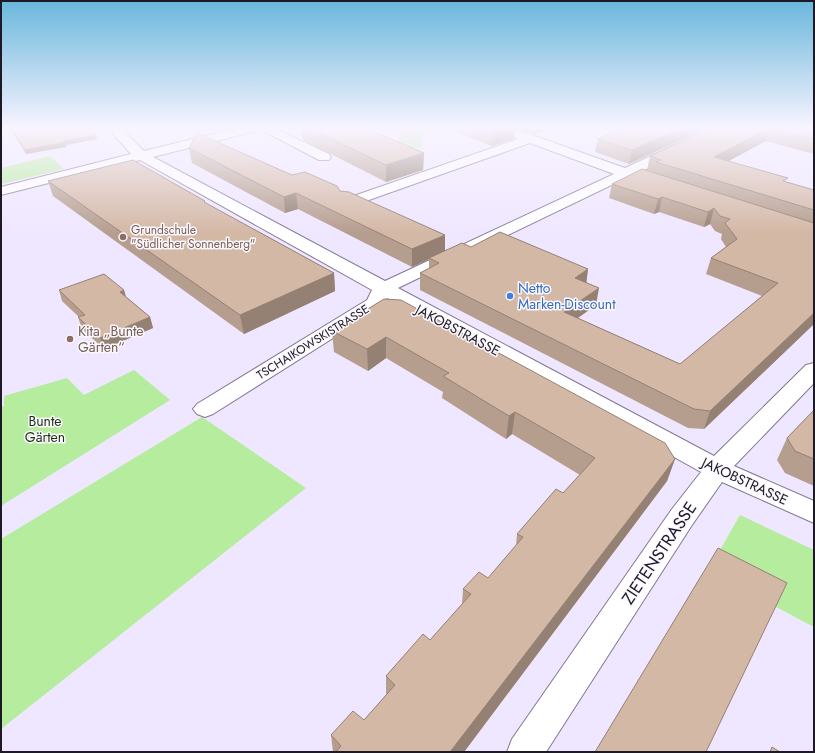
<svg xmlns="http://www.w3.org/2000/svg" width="815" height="753" viewBox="0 0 815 753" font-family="Jost,sans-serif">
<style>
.green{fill:#b5ec9d}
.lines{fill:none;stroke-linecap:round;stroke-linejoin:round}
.minor-casing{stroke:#807791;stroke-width:2}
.minor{fill:#fff;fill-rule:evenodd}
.wall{fill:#b69e8f}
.shaded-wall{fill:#948174}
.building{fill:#d4b8a6;stroke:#948174}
.education-dot{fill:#8d6e63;stroke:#faf8fe;stroke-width:1.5}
.shop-dot{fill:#3f7fe0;stroke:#faf8fe;stroke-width:1.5}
.labels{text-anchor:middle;stroke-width:3;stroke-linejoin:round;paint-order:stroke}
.far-education-label{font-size:12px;fill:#785e54;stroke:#faf8fe;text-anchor:start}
.far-street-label{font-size:12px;fill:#1e1a25;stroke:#faf8fe}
.shop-label{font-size:14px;fill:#366cbe;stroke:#faf8fe;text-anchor:start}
.street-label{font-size:14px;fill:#1e1a25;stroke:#faf8fe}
.education-label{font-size:14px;fill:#785e54;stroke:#faf8fe;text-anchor:start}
.park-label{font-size:14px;fill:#1a300e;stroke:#faf8fe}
.near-street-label{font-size:17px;fill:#1e1a25;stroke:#faf8fe}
</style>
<rect width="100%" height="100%" fill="#efe7ff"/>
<g class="green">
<path d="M423,128L427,129L423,131L421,144L423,146L414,149L397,140C403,131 413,128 423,128Z"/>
<polygon points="50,156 64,169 1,184 1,168"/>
<polygon points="134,370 170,400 1,506 1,407 4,406 4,396 67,378 84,395"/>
<polygon points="202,417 306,488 1,729 1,539"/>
<polygon points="740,515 814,550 814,627 708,571"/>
</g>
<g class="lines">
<defs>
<polygon id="minor" points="108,128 121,128 144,151 237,128 274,128 329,154 331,157 329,160 319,160 258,128 256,131 153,157 385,281 614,174 530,143 352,206 342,206 339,203 342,200 518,139 496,131 494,128 512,128 625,168 711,128 727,128 725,131 638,173 640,176 638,179 633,180 626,178 398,288 714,456 806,365 814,363 814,383 734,466 814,501 814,523 722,482 692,525 546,752 507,752 512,739 672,509 701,472 387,298 382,307 213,414 205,417 197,414 193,409 197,404 367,300 372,290 140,160 1,195 1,187 131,154"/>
</defs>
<use href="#minor" class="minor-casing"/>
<use href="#minor" class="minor"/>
</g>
<g class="wall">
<polygon points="14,128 90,128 97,139 66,145 66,147 26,154 13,133 12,129 14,129"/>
<polygon points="300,128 365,128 424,153 423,170 386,182 303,140"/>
<polygon points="444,128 515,128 514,139 492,146"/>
<polygon points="517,128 554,128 534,134"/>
<polygon points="707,128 629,164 595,152 598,139"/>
<polygon points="711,128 814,128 814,154 766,141 728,161 786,182 814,190 814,324 704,429 688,428 420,290 420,273 429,268 429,259 412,267 298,209 285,213 192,163 189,148 292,175 340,191 445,251 471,247 588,269 586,282 596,305 578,318 680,364 762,296 706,274 711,258 726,247 721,239 722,234 715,231 710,224 704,227 659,212 654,214 609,198 612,184 654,173 647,170 650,156"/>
<polygon points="48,181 205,203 334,273 335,291 244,334 53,196"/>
<polygon points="59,290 124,290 126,297 150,317 153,328 104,349 82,329 78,317 79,317 62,301"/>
<polygon points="384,299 675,459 667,481 464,752 333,752 331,735 364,720 386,695 386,676 430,640 462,604 463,589 488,578 516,546 517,534 563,493 580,475 512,434 506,439 442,398 443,392 386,358 368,371 334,352 332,331"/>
<polygon points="814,410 814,486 785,473 777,460 787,438"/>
</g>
<g class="shaded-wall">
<polygon points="501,128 515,128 514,139 492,146 493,130"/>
<polygon points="535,128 554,128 534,134"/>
<polygon points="682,128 707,128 629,164 632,150"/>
<polygon points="769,128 770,128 766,141 710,171 714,157"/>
<polygon points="96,135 97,139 66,145 66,147 26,154 25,150 64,141"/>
<polygon points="424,153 423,170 386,182 386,165"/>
<polygon points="296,193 298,209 285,213 284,197"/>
<polygon points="662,197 659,212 654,214 658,199"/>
<polygon points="714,208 710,224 704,227 708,212"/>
<polygon points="445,235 445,252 412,267 412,249"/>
<polygon points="588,269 586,286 575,278"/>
<polygon points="334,273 335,291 244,334 240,315"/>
<polygon points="599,288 596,305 562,329 564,312"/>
<polygon points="124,290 127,301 120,292"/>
<polygon points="814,313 814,324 704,429 710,411"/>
<polygon points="150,317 153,328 104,349 100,338"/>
<polygon points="386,337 386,358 368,371 367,349"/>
<polygon points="515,412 512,434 506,439 509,416"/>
<polygon points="675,459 667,481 464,752 450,752"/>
</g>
<g class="building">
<polygon points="14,128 90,128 96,135 64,141 65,142 25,150 12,129 15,128"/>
<polygon points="309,128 365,128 424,153 386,165"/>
<polygon points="487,128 501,128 493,130"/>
<polygon points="623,128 682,128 632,150 598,139"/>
<polygon points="711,128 769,128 714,157 788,178 783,181 814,190 814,210 656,162 661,160 650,156"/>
<polygon points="772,128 814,128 814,139"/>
<polygon points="197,133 292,175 305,172 337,186 340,191 349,192 445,235 412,249 296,193 284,197 189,148"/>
<polygon points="133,160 205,201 204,202 334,273 240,315 48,181"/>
<polygon points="642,169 814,223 814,313 710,411 694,409 420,273 439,263 429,258 462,243 471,247 500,232 588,269 575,278 599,288 564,312 680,364 778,283 711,258 737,239 725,223 730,219 720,216 714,208 708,212 662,197 658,199 612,184"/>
<polygon points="104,274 124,290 120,292 150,317 100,338 78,317 85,315 59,290"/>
<polygon points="384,299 401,300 665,443 675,459 450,752 336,752 341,746 331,735 353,711 364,720 395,685 386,676 423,634 430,640 471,594 463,589 479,572 488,578 523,537 517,534 556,489 563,493 595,458 515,412 509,416 443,376 449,373 386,337 367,349 332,331"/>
<polygon points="814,410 814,459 795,451 787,438"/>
<polygon points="718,548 787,583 706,752 595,752"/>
<polygon points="772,747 780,752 770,752"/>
</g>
<linearGradient id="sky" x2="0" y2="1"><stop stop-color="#69b7dc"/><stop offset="0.55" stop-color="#f8f4ff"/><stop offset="1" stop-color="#f8f4ff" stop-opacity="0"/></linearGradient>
<rect width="815" height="233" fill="url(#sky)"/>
<g class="education-dot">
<circle cx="123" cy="237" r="4"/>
<circle cx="70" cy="339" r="4"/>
</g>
<circle class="shop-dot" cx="510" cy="296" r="4"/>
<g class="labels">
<g class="far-education-label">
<text x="131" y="234">Grundschule<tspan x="131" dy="14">"Südlicher Sonnenberg"</tspan></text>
</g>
<g class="far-street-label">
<text transform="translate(313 342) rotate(-32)" y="4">TSCHAIKOWSKISTRASSE</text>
</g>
<g class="shop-label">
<text x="518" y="293">Netto<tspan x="518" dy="16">Marken-Discount</tspan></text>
</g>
<g class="street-label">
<text transform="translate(458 330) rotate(28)" y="5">JAKOBSTRASSE</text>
<text transform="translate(745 481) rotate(25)" y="5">JAKOBSTRASSE</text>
</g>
<g class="education-label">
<text x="78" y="336">Kita „Bunte<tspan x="78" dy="16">Gärten“</tspan></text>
</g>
<g class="park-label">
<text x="45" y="426">Bunte<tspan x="45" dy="16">Gärten</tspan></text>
</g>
<g class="near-street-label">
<text transform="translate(659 553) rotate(-56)" y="6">ZIETENSTRASSE</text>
</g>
</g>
<rect width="815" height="753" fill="none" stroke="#1e1a25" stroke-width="4"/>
</svg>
